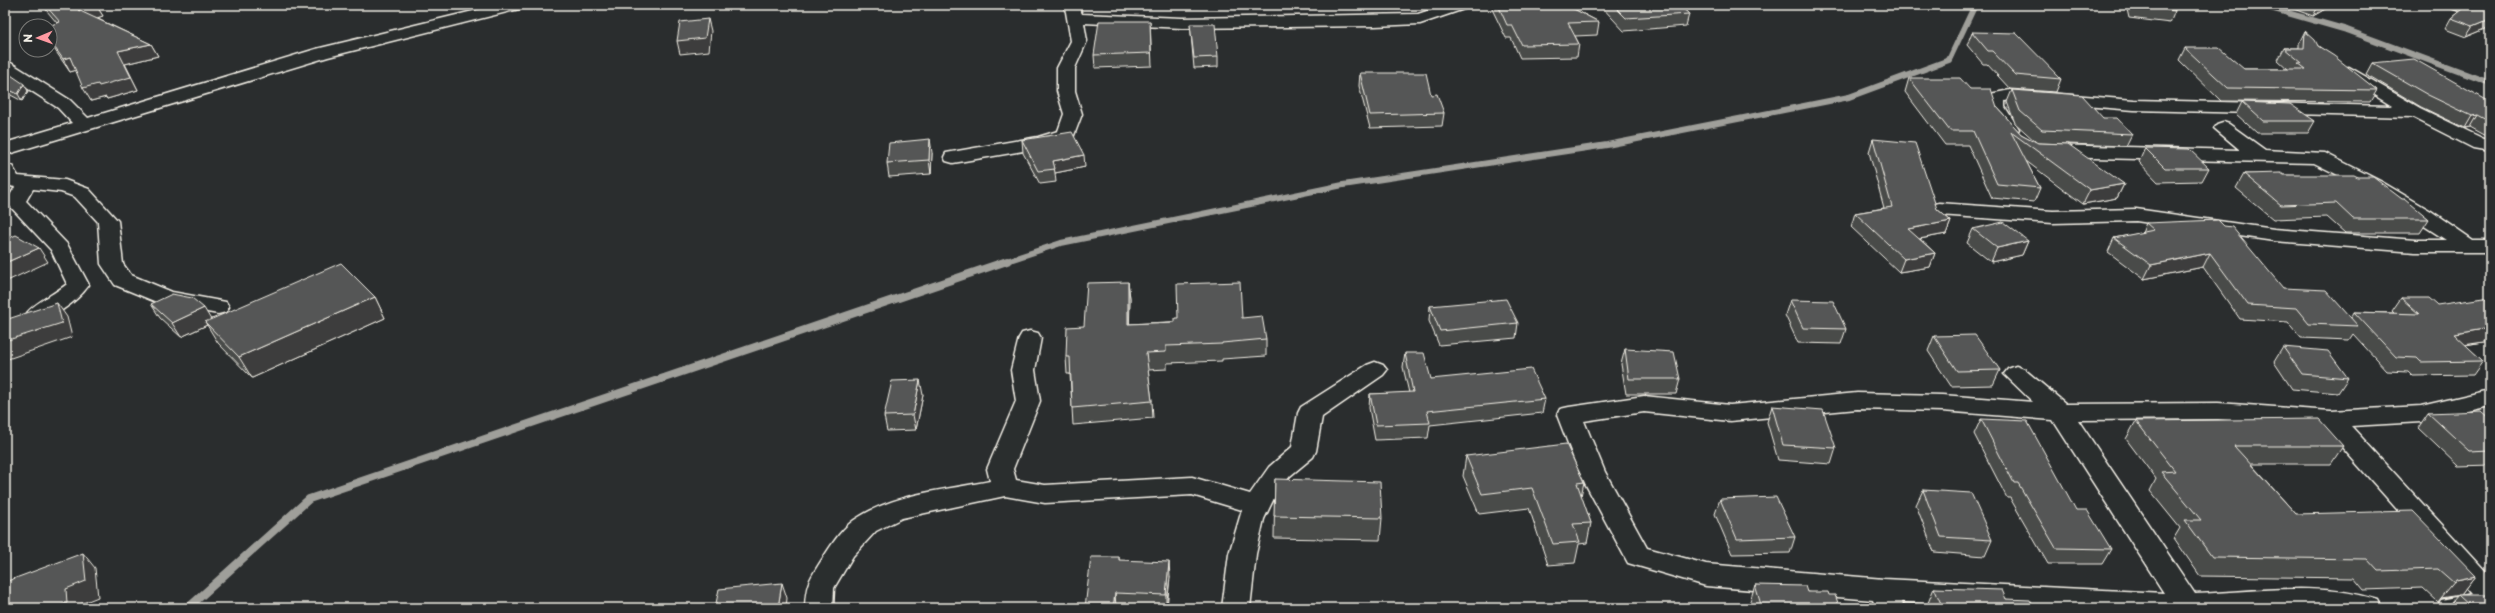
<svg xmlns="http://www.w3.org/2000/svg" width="2495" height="613" viewBox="0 0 2495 613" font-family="'Playpen Sans',sans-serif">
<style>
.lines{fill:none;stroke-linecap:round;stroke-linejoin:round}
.stream-far1{stroke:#9f9f9a;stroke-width:6}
.stream{stroke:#9f9f9a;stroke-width:8}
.street-casing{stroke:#f4f1e8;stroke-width:3}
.street{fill:#2a2d2e;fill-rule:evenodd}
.wall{fill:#494b4a;stroke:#f4f1e8}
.shaded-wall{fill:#3c3d3c;stroke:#f4f1e8}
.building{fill:#555756;stroke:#f4f1e8}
</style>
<rect width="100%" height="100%" fill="#2a2d2e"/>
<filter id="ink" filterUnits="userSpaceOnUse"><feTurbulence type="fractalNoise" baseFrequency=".025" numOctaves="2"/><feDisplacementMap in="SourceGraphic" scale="8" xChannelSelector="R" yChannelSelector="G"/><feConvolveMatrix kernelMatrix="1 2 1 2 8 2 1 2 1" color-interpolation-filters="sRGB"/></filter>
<g filter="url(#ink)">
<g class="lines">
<g class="stream-far1">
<polyline points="2260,5 2347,30 2490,83"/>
<polyline points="1004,262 1061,243 1343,185 1607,145 1849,97 1949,60 1975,5"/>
</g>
<polyline class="stream" points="188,608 309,499 1007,261"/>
<defs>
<g id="street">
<polygon points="498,5 525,5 523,8 328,57 5,155 5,143 72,123 58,108 5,74 5,62 11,63 70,100 88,118 316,49"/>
<polygon points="1063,5 1078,5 1082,14 1182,18 1418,14 1445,5 1469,5 1467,8 1420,24 1375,26 1182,28 1084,23 1087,41 1075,68 1075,91 1082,114 1073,138 1041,148 953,163 946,161 944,157 946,153 1038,137 1058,131 1064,114 1057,91 1057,68 1071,41 1066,12"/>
<polygon points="2449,5 2473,5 2490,11 2490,21 2451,8"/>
<path d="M2349,67L2420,108L2484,139H2490V151L2473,148L2412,117L2134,110L2010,100L2005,101V107L2019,129L2016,133H2004C1996,123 1981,106 1990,94L2010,90L2134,100L2392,106L2343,76L2340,72L2343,68Z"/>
<polygon points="2223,122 2229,124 2265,150 2325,153 2382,182 2431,211 2473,240 2490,240 2490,252 2415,252 2274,241 2136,221 2053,223 1939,215 1932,213 1929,209 1932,205 1939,203 2053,211 2136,209 2274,229 2415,240 2446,240 2368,190 2314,163 2050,157 2043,155 2041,151 2043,147 2050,145 2240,150 2214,128 2217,124"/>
<path d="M5,164L12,166L18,176L65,180L89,189L118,221L123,264L131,275L172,292L226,302L229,307L226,312L218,314L159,303L115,285L101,264L98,222L75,197L61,192L33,189L26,201L67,244L89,285C78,301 50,323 30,318L27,313C33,304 56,293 67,284L51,250L6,202L15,187L5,185Z"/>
<path d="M1030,331L1038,333L1041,338L1035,370L1040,401L1013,469L1016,480L1045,485L1192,477L1250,494L1269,467L1292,447L1298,413L1301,407L1367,365L1375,362L1383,365L1387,370L1383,375L1322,417L1316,451L1313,457L1290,476L1276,494L1264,519L1256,554L1250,608H1222L1229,554L1242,510L1192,495L1045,503L1005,496L902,518L876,531L853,556L834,588L833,608H805C806,582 810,579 823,558C832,544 844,525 859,517C897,493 947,490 990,481L987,469L1016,401L1011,370L1019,338L1022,333Z"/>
<path d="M2016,366L2024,369L2066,404L2218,403L2331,411L2421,406L2490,390V406L2421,422L2351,426L2490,577V608H2437L2441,600L2472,594L2324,427L2218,419L2078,420L2195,594C2254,592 2321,581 2378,600L2382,608H2027L1902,602L1904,608H1876L1873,600L1706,586L1628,563L1579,472L1557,415L1560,409L1569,407L1644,396L1730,405L1857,393L1942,395L2033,402L2004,374L2008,369ZM1857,409L1942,411L2053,420L2164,593L1884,579L1706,564L1647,548L1605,472L1584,421L1644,412L1730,421Z"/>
</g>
</defs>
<use href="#street" class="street-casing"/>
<use href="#street" class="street"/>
</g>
<g class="wall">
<polygon points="42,5 96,5 103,16 96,18 151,44 158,56 125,64 138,90 107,99 106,97 91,101 76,70 70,72 50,43 50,26 57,23"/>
<polygon points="1493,5 1566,5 1599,22 1597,35 1575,36 1579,44 1577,57 1520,58 1511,38 1506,38 1492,9"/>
<polygon points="1600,5 1679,5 1689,14 1686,26 1624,31"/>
<polygon points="1892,5 1924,5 1924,7"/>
<polygon points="2126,5 2173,5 2175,11 2170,23 2129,18"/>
<polygon points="2282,5 2332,5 2313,16"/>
<polygon points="2467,5 2490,5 2490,27 2466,37 2445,29 2451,18"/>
<polygon points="1150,21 1152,66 1095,68 1094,55"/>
<polygon points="1190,24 1218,57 1218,67 1194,68 1191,34"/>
<polygon points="2305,31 2318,46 2377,90 2370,102 2221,101 2179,60 2185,48 2244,69 2288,69 2278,60 2284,48 2299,48 2299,43"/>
<polygon points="1972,32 2061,79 2056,92 2010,89 1987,64 1983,64 1967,45"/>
<polygon points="2372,63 2490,102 2490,138 2470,127 2465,128 2421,107 2366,74"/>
<polygon points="5,71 28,91 22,101 5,92"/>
<polygon points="1360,73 1431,95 1444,113 1442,126 1370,128 1359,86"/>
<polygon points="1909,78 1970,89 1997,107 2021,134 2036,142 2015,123 2007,102 2012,90 2103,118 2132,134 2126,146 2037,143 2124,184 2117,198 2083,204 2026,161 2040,188 2034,202 1992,198 1968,145 1945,145 1905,92"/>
<polygon points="2242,102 2315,121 2308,133 2257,133 2236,114"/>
<polygon points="1873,139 1937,209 1951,221 1946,234 1920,239 1935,253 1930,267 1899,272 1851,227 1855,213 1884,208 1869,152"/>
<polygon points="1022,140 1085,167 1055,173 1056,182 1040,184 1023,153"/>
<polygon points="2145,148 2209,168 2202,181 2158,182 2139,162"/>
<polygon points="932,153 931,174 889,177 887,163"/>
<polygon points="2244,174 2358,177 2402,199 2429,219 2420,233 2345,233 2327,217 2273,219 2236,188"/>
<polygon points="2490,216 2490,221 2487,220"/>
<polygon points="2146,223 2283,288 2351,318 2354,312 2394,313 2392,311 2401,298 2437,305 2490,341 2465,345 2483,361 2473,375 2412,376 2408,372 2387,371 2353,334 2349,340 2301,338 2288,322 2240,319 2203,267 2144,279 2108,252 2114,238 2142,233"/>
<polygon points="1973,229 2028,241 2022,255 1991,262 1967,243"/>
<polygon points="1128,282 1130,298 1129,324 1242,318 1266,339 1266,356 1222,359 1222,361 1167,363 1167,369 1148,370 1152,401 1153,418 1073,425 1070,374 1067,374 1066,357 1084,326"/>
<polygon points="375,297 385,318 252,378 218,343 207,325 181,337 160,318 151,304 211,319"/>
<polygon points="1790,300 1846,329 1841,344 1798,343 1785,315"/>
<polygon points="1430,306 1518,323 1516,338 1439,345 1429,321"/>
<polygon points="1934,336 2000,370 1993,385 1951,386 1928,351"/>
<polygon points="2283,347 2348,378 2338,393 2292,389 2274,362"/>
<polygon points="1625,349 1680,379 1676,394 1626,394 1621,364"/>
<polygon points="1405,353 1431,379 1545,399 1542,413 1430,425 1428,438 1375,440 1369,408 1370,394 1409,393 1403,367"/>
<polygon points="923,395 916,430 887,431 884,416"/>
<polygon points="1772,406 1836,448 1831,464 1778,460 1767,422"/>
<polygon points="2428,413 2490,419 2490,465 2458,466 2418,428"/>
<polygon points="1981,419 2076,510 2111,549 2102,564 2048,564 2010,498 2007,498 1974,434"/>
<polygon points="2136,421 2343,446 2331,464 2251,464 2296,514 2476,576 2461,595 2458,595 2490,608 2447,608 2458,595 2441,598 2438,602 2423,588 2364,590 2354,578 2200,576 2174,538 2180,528 2150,491 2156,479 2126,439"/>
<polygon points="1466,456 1584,482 1581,496 1591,523 1587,543 1579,544 1575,563 1548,565 1529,508 1479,514 1463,476"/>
<polygon points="1275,479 1382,518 1380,540 1274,538"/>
<polygon points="1923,490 1992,540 1985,556 1934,552 1916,505"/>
<polygon points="1720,499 1795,537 1790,553 1732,554 1715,514"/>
<polygon points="1119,557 1119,560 1170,577 1167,608 1085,608"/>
<polygon points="1755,585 1829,595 1840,608 1748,608"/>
<polygon points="1934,588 2006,599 2034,608 1926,608"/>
</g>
<g class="shaded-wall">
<polygon points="94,5 96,5 103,16 84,22 78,10"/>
<polygon points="2319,5 2332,5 2313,16"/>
<polygon points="708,19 711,31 709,51 680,54 677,41"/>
<polygon points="2490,19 2490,27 2466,37 2473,26"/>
<polygon points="151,44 158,56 125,64 138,90 107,99 106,97 91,101 83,88 118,51"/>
<polygon points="70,57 77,70 70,72 63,59"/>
<polygon points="24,84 28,91 22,101 18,94"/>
<polygon points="2477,115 2470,127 2465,128 2472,116"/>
<polygon points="930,139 932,153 931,174 929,160"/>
<polygon points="1084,155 1085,167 1055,173 1053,161"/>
<polygon points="2124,184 2117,198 2083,204 2090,190"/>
<polygon points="1951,221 1946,234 1903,242 1908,229"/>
<polygon points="2028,241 2022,255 1991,262 1997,248"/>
<polygon points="39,248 48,262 5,282 5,263"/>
<polygon points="1935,253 1930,267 1899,272 1904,259"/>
<polygon points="2210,253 2203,267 2144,279 2151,265"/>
<polygon points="1128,282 1130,298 1129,341 1128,324"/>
<polygon points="375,297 385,318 252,378 239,357"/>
<polygon points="57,303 67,317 72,337 5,360 5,341"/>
<polygon points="204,308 213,323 205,322 207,325 181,337 172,323"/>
<polygon points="2490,328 2490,341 2444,348 2454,334"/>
<polygon points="920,380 923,395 916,430 913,415"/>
<polygon points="83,553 95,568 98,597 78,605 78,608 54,608 66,589"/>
<polygon points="1169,562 1170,577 1166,608 1166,595"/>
<polygon points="2476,576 2461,595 2441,598 2456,580"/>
<polygon points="782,583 787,598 786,608 778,608"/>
<polygon points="1115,593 1116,608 1113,608"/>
</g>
<g class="building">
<polygon points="45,5 94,5 78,10 151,44 118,51 131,77 99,86 98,84 83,88 70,57 63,59 50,41 50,26 48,26 60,22"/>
<polygon points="1498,5 1566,5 1599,22 1568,23 1579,44 1522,45 1512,25 1507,25"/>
<polygon points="1613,5 1679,5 1689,14 1626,18"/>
<polygon points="2135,5 2173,5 2175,11"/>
<polygon points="2467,5 2478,5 2490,9 2490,19 2473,26 2451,18"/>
<polygon points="708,19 705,38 677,41 680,22"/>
<polygon points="1099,21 1150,21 1151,53 1094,55"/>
<polygon points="1190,24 1215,24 1218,57 1194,58"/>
<polygon points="2305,31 2315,40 2318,46 2334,56 2377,90 2228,88 2185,48 2219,48 2244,69 2306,69 2298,63 2302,63 2284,48 2304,48"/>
<polygon points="1972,32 2016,33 2061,79 2015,75 1992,51 1988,51"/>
<polygon points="2414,59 2490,102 2490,122 2477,115 2472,116 2428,95 2372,63"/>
<polygon points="5,71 24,84 18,94 5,88"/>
<polygon points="1360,73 1426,73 1431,95 1437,94 1444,113 1370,115"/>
<polygon points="1909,78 1960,78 1970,89 1991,89 1997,107 2021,134 2038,143 2068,144 2124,184 2090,190 2011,132 2040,188 1997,184 1973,131 1950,131"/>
<polygon points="2012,90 2082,95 2103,118 2117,118 2132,134 2042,130 2020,111"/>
<polygon points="2242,102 2290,104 2315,121 2263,121"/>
<polygon points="1072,132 1084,155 1053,161 1055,169 1038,171 1022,140"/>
<polygon points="930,139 929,160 887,163 889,143"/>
<polygon points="1873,139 1915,143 1937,209 1951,221 1908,229 1935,253 1904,259 1855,213 1892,207"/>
<polygon points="2145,148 2189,149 2209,168 2165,168"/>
<polygon points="2281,173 2284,175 2354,175 2358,177 2373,177 2402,199 2405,199 2429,219 2353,219 2336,203 2281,205 2244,174"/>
<polygon points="2218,220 2224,226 2232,227 2283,288 2326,290 2358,326 2309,324 2296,308 2248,305 2210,253 2151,265 2114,238 2154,230 2146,223"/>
<polygon points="2003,222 2028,241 1997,248 1973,229"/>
<polygon points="16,235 39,248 5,263 5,240"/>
<polygon points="341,263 375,297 239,357 205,322"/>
<polygon points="1128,282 1128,324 1175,322 1175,318 1178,318 1177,284 1240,282 1242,318 1262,316 1266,339 1222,343 1222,344 1166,346 1166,352 1146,353 1152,401 1072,408 1070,357 1066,357 1067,327 1084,326 1087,283"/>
<polygon points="172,294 192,298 204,308 172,323 151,304"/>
<polygon points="2401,298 2429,298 2437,305 2484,298 2490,302 2490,328 2454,334 2483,361 2421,362 2417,358 2396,357 2354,312 2419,314"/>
<polygon points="1506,299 1518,323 1440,331 1430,306"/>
<polygon points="1790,300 1833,301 1846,329 1803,328"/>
<polygon points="57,303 62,323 5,341 5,320"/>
<polygon points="1975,335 2000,370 1957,371 1934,336"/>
<polygon points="2283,347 2328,351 2348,378 2302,374"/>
<polygon points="1625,349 1674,352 1680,379 1629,379"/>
<polygon points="1405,353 1424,353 1431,379 1531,369 1545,399 1427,411 1430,423 1376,425 1370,394 1413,392"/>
<polygon points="920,380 913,415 884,416 892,381"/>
<polygon points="1772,406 1823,410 1836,448 1783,445"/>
<polygon points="2481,411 2490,419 2490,450 2469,451 2428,413"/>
<polygon points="1981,419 2027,421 2076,510 2087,510 2111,549 2056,548 2018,483 2014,483"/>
<polygon points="2319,419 2343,446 2234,446 2296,514 2413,511 2476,576 2456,580 2454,583 2438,569 2378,571 2367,559 2212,557 2185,520 2201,520 2161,472 2175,471 2136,421"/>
<polygon points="1566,444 1584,482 1577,483 1591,523 1573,524 1580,542 1553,544 1532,488 1482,494 1466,456"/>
<polygon points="1275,479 1380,482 1382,518 1274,516"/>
<polygon points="1923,490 1971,493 1992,540 1941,537"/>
<polygon points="1776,497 1795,537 1737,539 1720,499"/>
<polygon points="83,553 86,581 66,589 67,603 54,608 5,608 5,582"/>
<polygon points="1091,557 1119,557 1119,560 1169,562 1166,595 1115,593 1113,608 1085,608"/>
<polygon points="782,583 778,608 715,608 719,589"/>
<polygon points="1755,585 1805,586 1807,592 1828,592 1829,595 1835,595 1840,608 1762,608"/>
<polygon points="1934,588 2002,590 2006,599 2030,600 2034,608 1943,608"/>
<polygon points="2458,595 2490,595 2490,608 2472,608"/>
</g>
</g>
<rect width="2495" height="613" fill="none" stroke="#2a2d2e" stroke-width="20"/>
<rect x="10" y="10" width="2475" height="593" fill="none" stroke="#f4f1e8" stroke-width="1.5" filter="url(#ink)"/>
<g transform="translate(38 38) rotate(268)"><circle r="19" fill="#2a2d2e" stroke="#7b7b78"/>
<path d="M0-3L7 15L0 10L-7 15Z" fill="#ff9aa2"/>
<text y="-6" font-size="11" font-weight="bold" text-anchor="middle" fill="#f4f1e8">N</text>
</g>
</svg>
